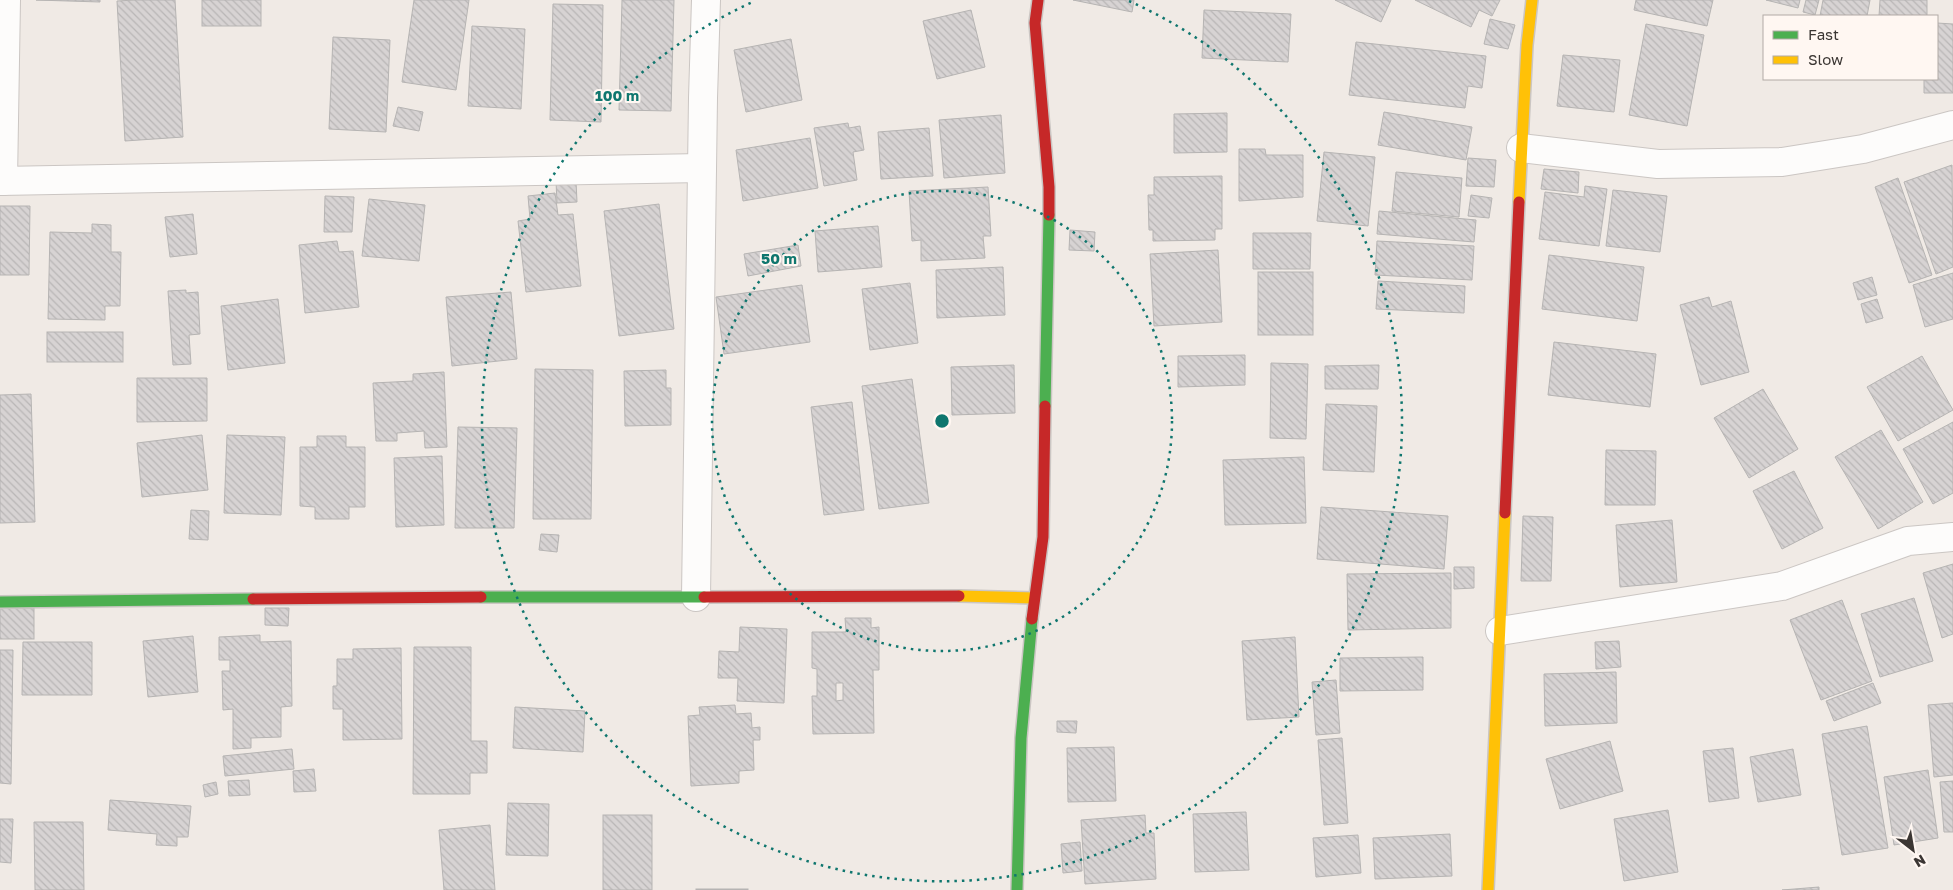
<svg xmlns="http://www.w3.org/2000/svg" width="1953" height="890" viewBox="0 0 1953 890" font-family="'Golos Text',sans-serif">
<style>
.building{fill:url(#building-back-hatch);stroke:#b6b4b3;fill-rule:evenodd}
.lines{fill:none;stroke-linecap:round;stroke-linejoin:round}
.street-casing{stroke:#cbc6c3;stroke-width:30}
.fast-casing{stroke:#cbc6c3;stroke-width:14}
.slow-casing{stroke:#cbc6c3;stroke-width:14}
.jam-casing{stroke:#cbc6c3;stroke-width:14}
.street{stroke:#fdfcfb;stroke-width:28}
.fast{stroke:#4caf50;stroke-width:11}
.slow{stroke:#ffc107;stroke-width:11}
.jam{stroke:#c62828;stroke-width:11}
.ring{fill:none;stroke:#0f766e;stroke-width:2.5;stroke-dasharray:2.5 5}
.centre{fill:#0f766e;stroke:#fff7f2;stroke-width:2.5}
.ring-label{font-size:15px;text-anchor:middle;font-weight:bold;fill:#0f766e;stroke:#fff7f2;stroke-width:4;stroke-linejoin:round;paint-order:stroke}
</style>
<defs>
<pattern id="building-back-hatch" width="6" height="6" patternUnits="userSpaceOnUse" patternTransform="scale(1.25)"><rect width="6" height="6" fill="#d7d3d3"/><path d="M-1 5l2 2M0 0l6 6M5-1l2 2" fill="none" stroke="#b9b6b6"/></pattern>
</defs>
<rect width="100%" height="100%" fill="#f0eae5"/>
<g class="building">
<polygon points="36,0 100,0 100,2"/>
<polygon points="135,0 175,0 183,137 125,141 117,1"/>
<rect x="202" y="0" width="59" height="26"/>
<polygon points="414,0 469,0 456,90 402,82"/>
<polygon points="622,0 674,0 671,111 619,110"/>
<polygon points="1073,0 1134,0 1132,12"/>
<polygon points="1335,0 1391,0 1381,22"/>
<polygon points="1415,0 1500,0 1492,16 1479,10 1471,27"/>
<polygon points="1636,0 1713,0 1707,26 1634,10"/>
<polygon points="1766,0 1800,0 1798,8"/>
<polygon points="1806,0 1819,0 1815,15 1803,12"/>
<polygon points="1823,0 1870,0 1867,16 1820,16"/>
<polygon points="1880,0 1927,0 1927,16 1879,16"/>
<polygon points="553,4 603,5 601,122 550,120"/>
<polygon points="971,10 985,67 937,79 923,21"/>
<polygon points="1204,10 1291,14 1288,62 1202,58"/>
<polygon points="1490,19 1515,25 1508,49 1484,44"/>
<polygon points="1937,23 1953,24 1953,93 1924,93 1924,79 1937,79"/>
<polygon points="1646,24 1704,35 1687,126 1629,115"/>
<polygon points="472,26 525,29 521,109 468,106"/>
<polygon points="333,37 390,40 386,132 329,129"/>
<polygon points="791,39 802,100 746,112 734,50"/>
<polygon points="1356,42 1486,56 1482,88 1468,86 1465,108 1349,95"/>
<polygon points="1563,55 1620,60 1614,112 1557,106"/>
<polygon points="398,107 423,112 419,131 393,126"/>
<polygon points="1384,112 1472,127 1466,160 1378,145"/>
<polygon points="1227,113 1227,152 1174,153 1174,114"/>
<polygon points="1001,115 1005,173 944,178 939,120"/>
<polygon points="848,123 849,128 860,126 864,150 853,152 857,180 824,186 814,128"/>
<polygon points="929,128 933,176 881,179 878,132"/>
<polygon points="810,138 818,188 743,201 736,150"/>
<polygon points="1239,149 1265,149 1266,155 1303,155 1303,197 1239,201"/>
<polygon points="1324,152 1375,157 1368,226 1317,221"/>
<polygon points="1468,158 1496,160 1494,187 1466,186"/>
<polygon points="1952,165 1953,267 1936,274 1904,182"/>
<polygon points="1544,169 1579,172 1578,193 1541,189"/>
<polygon points="1396,172 1462,178 1459,217 1392,211"/>
<polygon points="1222,176 1222,229 1215,229 1215,240 1153,241 1153,230 1149,230 1148,195 1154,195 1154,177"/>
<polygon points="1898,178 1932,275 1909,283 1875,187"/>
<polygon points="556,181 576,181 577,202 557,203"/>
<polygon points="1585,186 1607,189 1599,246 1539,239 1545,192 1584,197"/>
<polygon points="988,187 991,236 983,236 985,258 921,261 921,240 912,241 909,191"/>
<polygon points="1613,190 1667,196 1660,252 1606,246"/>
<polygon points="555,193 558,215 573,214 581,286 526,292 518,221 530,219 528,196"/>
<polygon points="1471,195 1492,198 1489,218 1468,216"/>
<polygon points="325,196 354,197 352,232 324,232"/>
<polygon points="369,199 425,205 419,261 362,256"/>
<polygon points="659,204 674,329 619,336 604,211"/>
<polygon points="0,206 30,206 29,275 0,275"/>
<polygon points="1379,211 1476,220 1474,242 1377,234"/>
<polygon points="193,214 197,254 170,257 165,217"/>
<polygon points="92,224 111,225 111,252 121,252 120,306 105,306 105,320 48,319 50,232 92,233"/>
<polygon points="878,226 882,267 818,272 815,231"/>
<polygon points="1070,230 1095,232 1094,251 1069,250"/>
<polygon points="1253,233 1311,233 1310,269 1253,269"/>
<polygon points="337,241 339,252 353,251 359,307 305,313 299,245"/>
<polygon points="1377,241 1474,246 1472,280 1375,275"/>
<polygon points="798,245 801,266 748,276 744,254"/>
<polygon points="1218,250 1222,322 1154,326 1150,254"/>
<polygon points="1549,255 1644,267 1637,321 1542,309"/>
<polygon points="1003,267 1005,315 937,318 936,270"/>
<rect x="1258" y="272" width="55" height="63"/>
<polygon points="1953,273 1953,319 1925,327 1913,285"/>
<polygon points="1872,277 1877,295 1858,300 1853,283"/>
<polygon points="1378,281 1465,286 1464,313 1376,309"/>
<polygon points="910,283 918,343 870,350 862,289"/>
<polygon points="802,285 810,342 724,354 716,297"/>
<polygon points="186,290 186,293 198,292 200,334 189,335 191,364 173,365 168,291"/>
<polygon points="511,292 517,359 452,366 446,297"/>
<polygon points="1709,297 1712,307 1731,301 1749,372 1701,385 1680,305"/>
<polygon points="278,299 285,363 228,370 221,306"/>
<polygon points="1877,299 1883,318 1866,323 1861,304"/>
<rect x="47" y="332" width="76" height="30"/>
<polygon points="1554,342 1656,354 1650,407 1548,395"/>
<polygon points="1245,355 1245,385 1178,387 1178,356"/>
<polygon points="1922,356 1953,410 1898,441 1867,387"/>
<polygon points="1271,363 1308,364 1306,439 1270,438"/>
<polygon points="1014,365 1015,413 952,415 951,367"/>
<polygon points="1379,365 1378,389 1325,389 1325,366"/>
<polygon points="535,369 593,370 591,519 533,519"/>
<polygon points="666,370 666,388 671,388 671,425 625,426 624,371"/>
<polygon points="444,372 447,447 425,448 424,431 397,433 397,441 376,441 373,383 413,381 413,374"/>
<polygon points="137,378 207,378 207,421 137,422"/>
<polygon points="912,379 929,503 879,509 862,386"/>
<polygon points="1763,389 1798,449 1749,478 1714,418"/>
<polygon points="31,394 35,522 0,523 0,395"/>
<polygon points="852,402 864,510 824,515 811,407"/>
<polygon points="1326,404 1377,406 1374,472 1323,470"/>
<polygon points="1953,422 1953,493 1933,504 1903,449"/>
<polygon points="458,427 517,428 514,528 455,528"/>
<polygon points="1881,430 1923,502 1878,529 1835,457"/>
<polygon points="202,435 208,490 142,497 137,443"/>
<polygon points="227,435 285,437 281,515 224,513"/>
<polygon points="317,436 346,436 346,447 365,447 365,507 349,507 349,519 315,519 315,507 300,506 300,447 317,447"/>
<polygon points="1606,450 1656,451 1655,505 1605,505"/>
<polygon points="442,456 444,525 396,527 394,458"/>
<polygon points="1304,457 1306,523 1225,525 1223,460"/>
<polygon points="1794,471 1823,528 1782,549 1753,491"/>
<polygon points="1321,507 1448,516 1444,569 1317,559"/>
<polygon points="191,510 209,511 208,540 189,539"/>
<polygon points="1523,516 1553,517 1551,581 1521,581"/>
<polygon points="1672,520 1677,582 1620,587 1616,525"/>
<polygon points="541,534 559,535 557,552 539,550"/>
<polygon points="1953,564 1953,634 1942,638 1923,573"/>
<polygon points="1454,567 1474,567 1474,588 1454,589"/>
<polygon points="1451,573 1451,628 1348,630 1347,574"/>
<polygon points="1914,598 1933,661 1880,677 1861,614"/>
<polygon points="1842,600 1872,681 1821,700 1790,620"/>
<rect x="0" y="608" width="34" height="31"/>
<polygon points="265,608 289,608 288,626 265,625"/>
<path d="M845,618H871V628L879,627V670H873L874,733L813,734L812,696H817V669L812,668V632H846ZM836,683H843V700L836,701Z"/>
<polygon points="740,627 787,629 784,703 737,701 738,678 718,678 719,651 739,652"/>
<polygon points="260,635 260,642 291,641 292,706 281,707 281,737 251,738 251,748 233,749 233,709 223,710 222,671 230,671 230,660 219,660 219,637"/>
<polygon points="193,636 198,692 148,697 143,641"/>
<polygon points="1295,637 1299,717 1247,720 1242,641"/>
<polygon points="1619,641 1621,667 1596,669 1595,642"/>
<polygon points="23,642 92,642 92,695 22,695"/>
<polygon points="414,647 471,647 471,741 487,741 487,773 470,773 470,794 413,794"/>
<polygon points="401,648 402,739 343,740 343,709 333,709 333,686 337,686 337,659 353,659 353,649"/>
<polygon points="0,650 13,650 11,784 0,783"/>
<polygon points="1423,657 1423,690 1340,691 1340,658"/>
<polygon points="1616,672 1617,723 1545,726 1544,674"/>
<polygon points="1336,680 1340,733 1316,735 1312,682"/>
<polygon points="1873,683 1881,703 1834,721 1826,701"/>
<polygon points="1953,703 1953,775 1934,777 1928,705"/>
<polygon points="735,705 736,714 751,713 752,728 760,727 760,740 753,740 754,770 739,771 739,783 691,786 688,716 700,715 699,707"/>
<polygon points="515,707 585,711 583,752 513,748"/>
<polygon points="1057,721 1077,721 1076,733 1057,732"/>
<polygon points="1867,726 1888,848 1842,855 1822,734"/>
<polygon points="1342,738 1348,823 1324,825 1318,740"/>
<polygon points="1610,741 1623,791 1560,809 1546,759"/>
<polygon points="1114,747 1116,801 1068,802 1067,748"/>
<polygon points="1733,748 1739,798 1709,802 1703,751"/>
<polygon points="292,749 294,769 225,776 223,756"/>
<polygon points="1793,749 1801,795 1758,802 1750,757"/>
<polygon points="314,769 316,791 294,792 293,771"/>
<polygon points="1928,770 1938,838 1894,845 1884,777"/>
<polygon points="249,780 250,795 229,796 228,781"/>
<polygon points="1953,781 1953,832 1944,832 1940,782"/>
<polygon points="216,782 218,794 205,797 203,785"/>
<polygon points="110,800 191,806 188,837 177,837 177,846 156,845 157,834 108,830"/>
<polygon points="508,803 549,804 548,856 506,855"/>
<polygon points="1668,810 1678,872 1624,881 1614,819"/>
<polygon points="1246,812 1249,870 1195,872 1193,814"/>
<rect x="603" y="815" width="49" height="75"/>
<polygon points="1145,815 1146,833 1154,833 1156,879 1085,884 1081,820"/>
<polygon points="0,819 13,819 11,863 0,862"/>
<polygon points="34,822 83,822 84,890 35,890"/>
<polygon points="490,825 495,890 444,890 439,830"/>
<polygon points="1450,834 1452,876 1375,879 1373,838"/>
<polygon points="1358,835 1361,873 1316,877 1313,838"/>
<polygon points="1080,842 1082,871 1063,873 1061,844"/>
<polygon points="1819,887 1819,890 1782,890"/>
<rect x="696" y="889" width="52" height="1"/>
</g>
<g class="lines">
<defs>
<g id="street">
<polyline points="1521,148 1658,164 1782,162 1863,149 1953,125"/>
<polyline points="0,181 702,168"/>
<polyline points="3,181 6,0"/>
<polyline points="696,597 703,98 706,0"/>
<polyline points="1500,631 1782,586 1908,541 1953,537"/>
</g>
<g id="fast">
<polyline points="1045,406 1049,215"/>
<polyline points="481,597 704,597"/>
<polyline points="0,602 253,599"/>
<polyline points="1017,890 1021,738 1032,619"/>
</g>
<g id="slow">
<polyline points="1519,202 1527,45 1532,0"/>
<polyline points="959,596 1034,598"/>
<polyline points="1488,890 1505,513"/>
</g>
<g id="jam">
<polyline points="1038,0 1035,23 1049,187 1049,215"/>
<polyline points="1505,513 1519,202"/>
<polyline points="704,597 959,596"/>
<polyline points="253,599 481,597"/>
<polyline points="1032,619 1043,537 1045,406"/>
</g>
</defs>
<use href="#street" class="street-casing"/>
<use href="#fast" class="fast-casing"/>
<use href="#slow" class="slow-casing"/>
<use href="#jam" class="jam-casing"/>
<use href="#street" class="street"/>
<use href="#fast" class="fast"/>
<use href="#slow" class="slow"/>
<use href="#jam" class="jam"/>
</g>
<g class="ring">
<circle cx="942" cy="421" r="230"/>
<path d="M1129 1A460 460 0 1 1 755 1"/>
</g>
<circle cx="942" cy="421" r="8" class="centre"/>
<g class="ring-label">
<text x="617" y="101">100 m</text>
<text x="779" y="264">50 m</text>
</g>
<rect x="1763" y="15" width="175" height="65" fill="#fff7f2" stroke="#b1aaa6"/>
<rect x="1773" y="31" width="25" height="8" fill="#4caf50" stroke="#b1aaa6"/>
<text x="1808" y="40" font-size="15" fill="#3b3633">Fast</text>
<rect x="1773" y="56" width="25" height="8" fill="#ffc107" stroke="#b1aaa6"/>
<text x="1808" y="65" font-size="15" fill="#3b3633">Slow</text>
<g transform="translate(1913 850) rotate(149)" stroke="#fff7f2" stroke-width="4" paint-order="stroke">
<path d="M0-4L9 19L0 12L-9 19Z" fill="#3b3633"/>
<text y="-8" font-size="14" font-weight="bold" text-anchor="middle" fill="#3b3633">N</text>
</g>
</svg>
